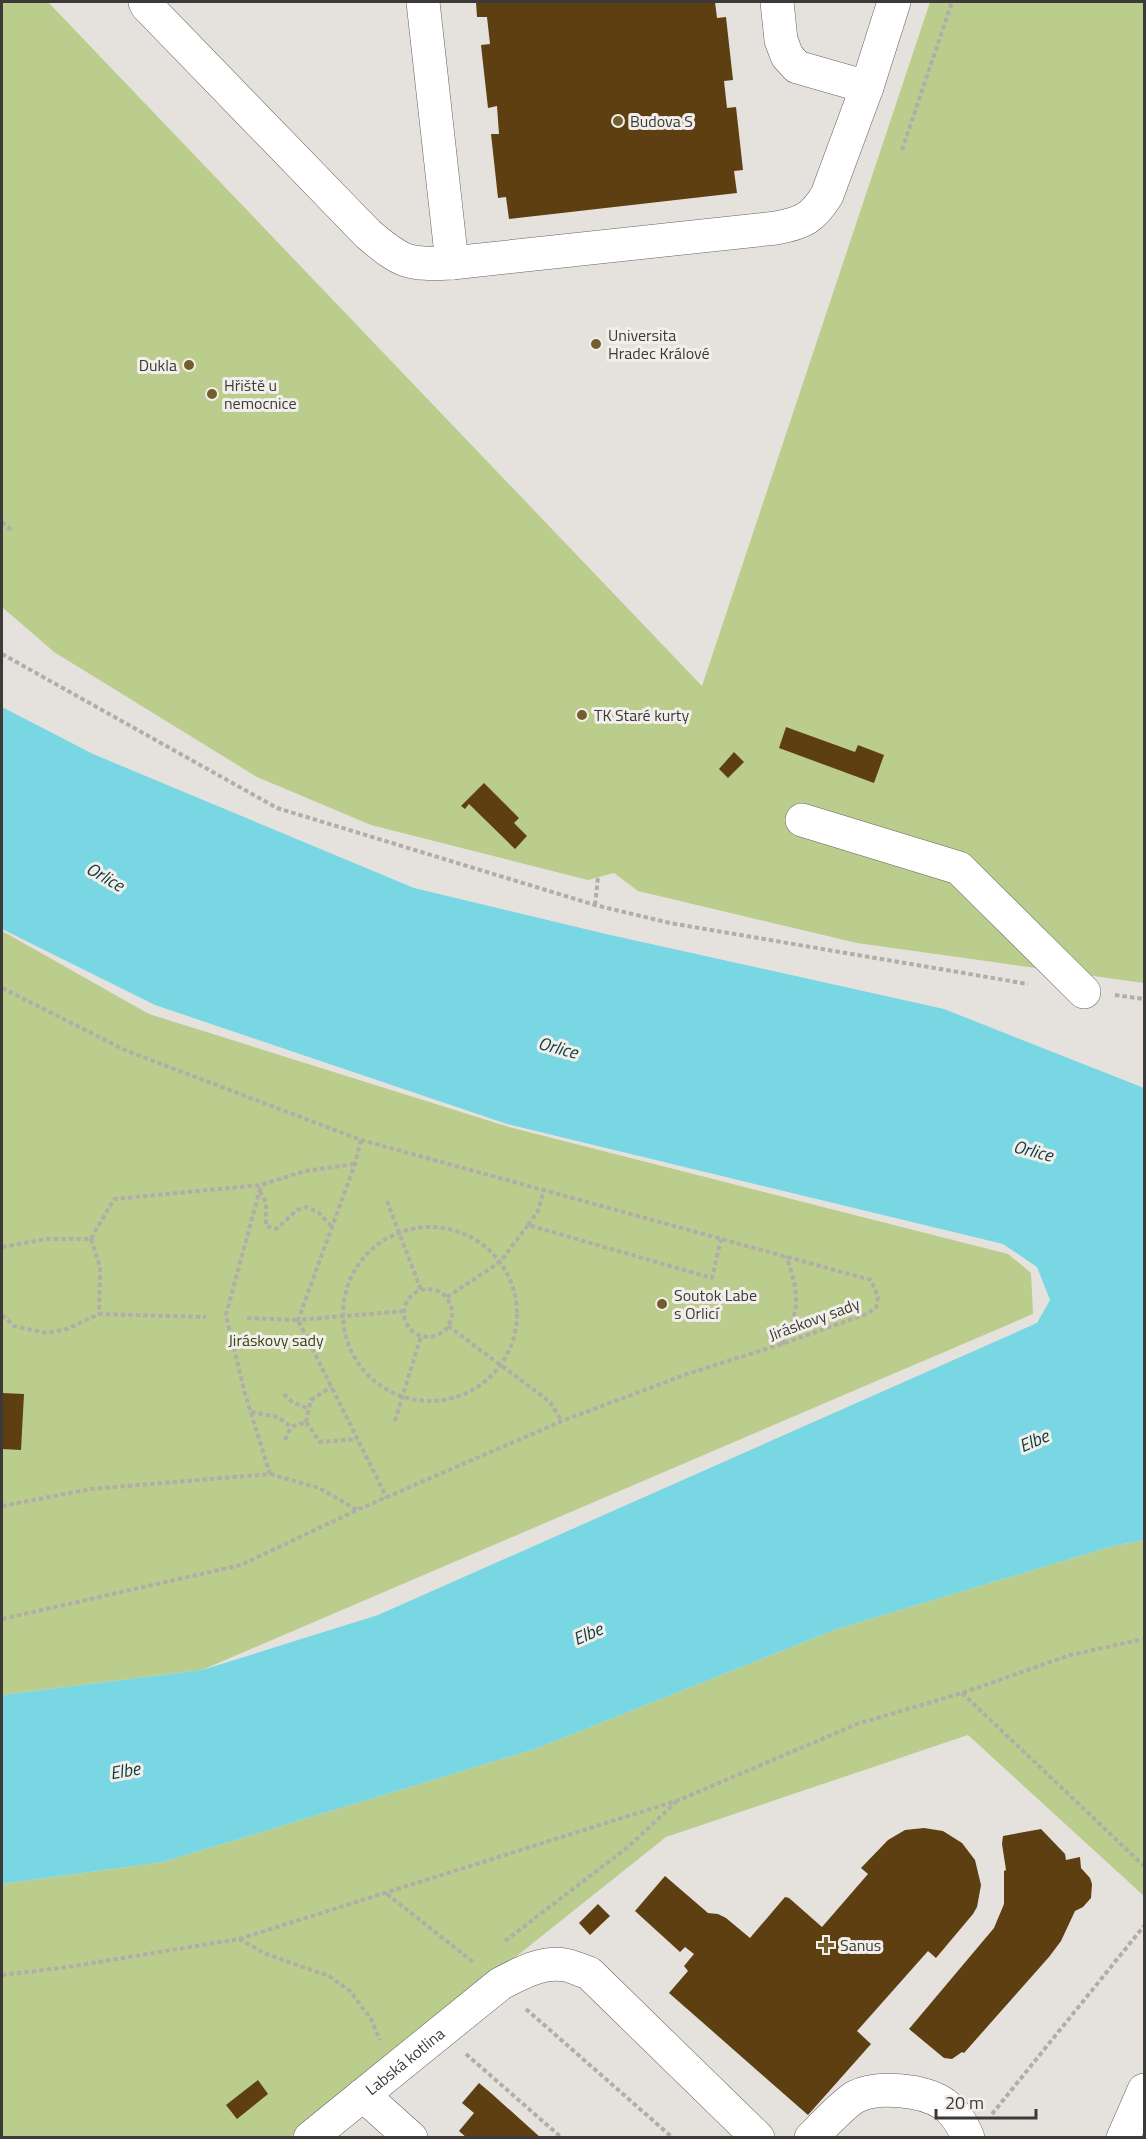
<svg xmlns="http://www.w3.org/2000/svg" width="1146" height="2139" viewBox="0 0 1146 2139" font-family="'Titillium Web',sans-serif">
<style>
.green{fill:#bacd8c}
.water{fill:#79d7e4}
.building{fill:#5d3f11}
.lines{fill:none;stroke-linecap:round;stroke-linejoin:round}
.minor-casing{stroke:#66635f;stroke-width:34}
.path{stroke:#b0adaa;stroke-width:4;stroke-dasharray:4.5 3;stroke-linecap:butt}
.minor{stroke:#fff;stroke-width:33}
.poi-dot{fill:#735e2d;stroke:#f2efea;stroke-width:2}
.labels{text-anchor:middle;stroke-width:6;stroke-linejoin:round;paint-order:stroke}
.poi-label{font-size:16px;fill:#3c3a39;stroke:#f2efea;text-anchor:start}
.street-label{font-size:16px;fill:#3c3a39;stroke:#f2efea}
.park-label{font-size:16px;fill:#374312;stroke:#f2efea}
.water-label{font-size:18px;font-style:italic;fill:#0e3b41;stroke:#f2efea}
</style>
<rect width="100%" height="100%" fill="#e5e2dd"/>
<g class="green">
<polygon points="2,2 48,2 702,686 930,2 1144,2 1144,983 857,943 638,891 614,873 588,880 371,825 257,777 54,652 2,607"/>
<polygon points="2,931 149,1014 509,1127 1008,1254 1031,1273 1033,1314 202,1670 2,1695"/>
<polygon points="1144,1540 1144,1896 968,1735 666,1837 290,2137 2,2138 2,1884 163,1862 535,1749 837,1629 1113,1546"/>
</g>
<polygon class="water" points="2,707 93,754 414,888 606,934 944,1009 1144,1088 1144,1540 1113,1546 837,1629 535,1749 163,1862 2,1884 2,1695 202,1670 378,1615 1037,1323 1050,1300 1037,1267 1003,1244 507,1124 155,1005 2,929"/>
<g class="building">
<polygon points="476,2 715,2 717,18 726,17 733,80 724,81 727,108 736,107 743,170 734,171 737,193 509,219 506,197 498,198 491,134 499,134 497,106 488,108 481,45 490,44 487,17 477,17"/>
<polygon points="786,727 855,752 858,745 884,755 874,783 779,748"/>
<polygon points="734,752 744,762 728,778 719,769"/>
<polygon points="484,783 519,818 514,823 527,836 515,849 469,804 465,809 461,806"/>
<polygon points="2,1393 24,1394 21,1450 2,1449"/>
<polygon points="924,1828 943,1831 962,1843 975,1860 981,1885 977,1907 973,1914 936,1958 928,1951 857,2031 871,2044 808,2115 669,1993 688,1971 684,1966 694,1954 685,1947 680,1952 635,1911 665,1876 708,1913 718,1914 726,1918 750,1938 785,1897 789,1898 822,1927 868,1874 861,1868 888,1840 905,1830"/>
<polygon points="1041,1829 1065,1854 1066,1860 1080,1857 1081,1868 1090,1878 1092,1884 1091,1898 1083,1907 1075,1911 1061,1941 1049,1957 964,2053 962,2052 952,2059 944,2058 909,2029 994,1928 1004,1904 1004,1871 1006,1870 1002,1844 1003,1836"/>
<polygon points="598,1904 610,1916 590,1935 579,1923"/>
<polygon points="258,2080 268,2094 237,2119 226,2105"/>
<polygon points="479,2083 492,2094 541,2138 467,2138 459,2131 474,2113 462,2103"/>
</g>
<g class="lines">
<defs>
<g id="minor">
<path d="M145,2L147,6L368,234C402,263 408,265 452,263L776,228C803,223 813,218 827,195L867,87L894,2"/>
<polyline points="423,2 452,263"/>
<polyline points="777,2 781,40 787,56 797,67 867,87"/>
<polyline points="802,820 959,868 1084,992"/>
<polyline points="363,2095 411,2138"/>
<path id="s1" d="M310,2138L500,1984C519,1974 542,1961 565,1965C573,1966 581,1971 589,1973L758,2138"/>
<path d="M811,2138C823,2126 842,2105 855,2097C877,2085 924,2090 944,2104C956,2113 963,2125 968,2138"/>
<polyline points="1123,2138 1144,2090"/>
</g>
</defs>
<use href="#minor" class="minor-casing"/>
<g class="path">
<polyline points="902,150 952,2"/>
<polyline points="2,522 11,530"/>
<polyline points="2,654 277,808 595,905 670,923 1028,984"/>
<polyline points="595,905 598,877"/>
<polyline points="2,988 127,1051 361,1140 871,1280 878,1297 876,1308 864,1315 782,1344 687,1374 562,1421 357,1510 241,1565 2,1619"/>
<polyline points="1115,995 1144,999"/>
<polyline points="361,1140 355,1164 298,1320 404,1311"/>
<polyline points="260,1191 266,1203 266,1226 276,1229 297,1210 306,1207 318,1212 332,1227"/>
<polyline points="387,1201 421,1290"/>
<polyline points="528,1225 538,1211 544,1189"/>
<circle cx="430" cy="1314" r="87"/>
<polyline points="91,1239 100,1267 99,1314"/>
<polyline points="2,1247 47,1239 91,1239 114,1199 261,1185 305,1171 355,1164"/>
<circle cx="428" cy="1313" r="24"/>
<polyline points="447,1297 500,1262 528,1225 712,1278 721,1239"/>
<polyline points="2,1315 14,1326 47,1333 67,1329 99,1314 206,1317"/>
<polyline points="247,1318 298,1320 387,1498"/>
<polyline points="448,1326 549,1401 562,1421"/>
<path d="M782,1344C801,1311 799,1291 786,1256"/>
<polyline points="284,1394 292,1402 307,1408"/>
<polyline points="251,1412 278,1417 291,1427 306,1422 320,1442 357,1439"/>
<polyline points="395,1421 421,1336"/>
<polyline points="306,1422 311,1400 331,1387"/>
<polyline points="285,1440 291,1427"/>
<polyline points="270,1474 319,1488 357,1510"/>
<polyline points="2,1506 91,1489 270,1474 245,1394 226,1315 261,1185"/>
<polyline points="962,1693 1144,1866"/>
<polyline points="387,1894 473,1962"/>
<polyline points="239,1939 266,1954 329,1976 350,1991 371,2019 380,2040"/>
<polyline points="505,1941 628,1847 676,1802"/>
<polyline points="2,1975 68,1967 239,1939 679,1800 857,1724 962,1693 1070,1655 1144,1639"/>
<polyline points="526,2009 673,2138"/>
<polyline points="466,2054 562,2138"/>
<polyline points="992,2114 1144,1926"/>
</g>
<use href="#minor" class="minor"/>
</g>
<g class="poi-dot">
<circle cx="618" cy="121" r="6"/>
<circle cx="596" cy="344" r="6"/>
<circle cx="189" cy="365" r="6"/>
<circle cx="212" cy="394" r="6"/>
<circle cx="582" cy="715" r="6"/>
<circle cx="662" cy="1304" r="6"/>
<path d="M823 1936h6v6h6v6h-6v6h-6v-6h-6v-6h6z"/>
</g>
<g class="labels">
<g class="poi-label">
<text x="630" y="127">Budova S</text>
<text x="608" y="341">Universita<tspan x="608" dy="18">Hradec Králové</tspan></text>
<text x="177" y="371" text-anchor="end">Dukla</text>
<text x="224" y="391">Hřiště u<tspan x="224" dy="18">nemocnice</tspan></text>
<text x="594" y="721">TK Staré kurty</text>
<text x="674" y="1301">Soutok Labe<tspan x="674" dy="18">s Orlicí</tspan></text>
<text x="840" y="1951">Sanus</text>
</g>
<g class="street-label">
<text transform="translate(814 1319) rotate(-20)" y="6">Jiráskovy sady</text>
<text dy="6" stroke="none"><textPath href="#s1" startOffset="122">Labská kotlina</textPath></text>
</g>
<g class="park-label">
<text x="276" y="1346">Jiráskovy sady</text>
</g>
<g class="water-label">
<text transform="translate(105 877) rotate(30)" y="6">Orlice</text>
<text transform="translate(558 1048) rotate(15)" y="6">Orlice</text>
<text transform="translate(1033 1151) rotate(14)" y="6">Orlice</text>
<text transform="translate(1034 1441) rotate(-23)" y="6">Elbe</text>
<text transform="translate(588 1634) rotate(-23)" y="6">Elbe</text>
<text transform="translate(125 1771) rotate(-10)" y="6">Elbe</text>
</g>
</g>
<rect width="1146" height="2139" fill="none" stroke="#3c3a39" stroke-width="6"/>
<path d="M936 2109v9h100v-9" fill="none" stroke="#3c3a39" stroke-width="3"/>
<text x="945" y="2109" font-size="18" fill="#3c3a39" stroke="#f2efea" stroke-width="4.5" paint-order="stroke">20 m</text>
</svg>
